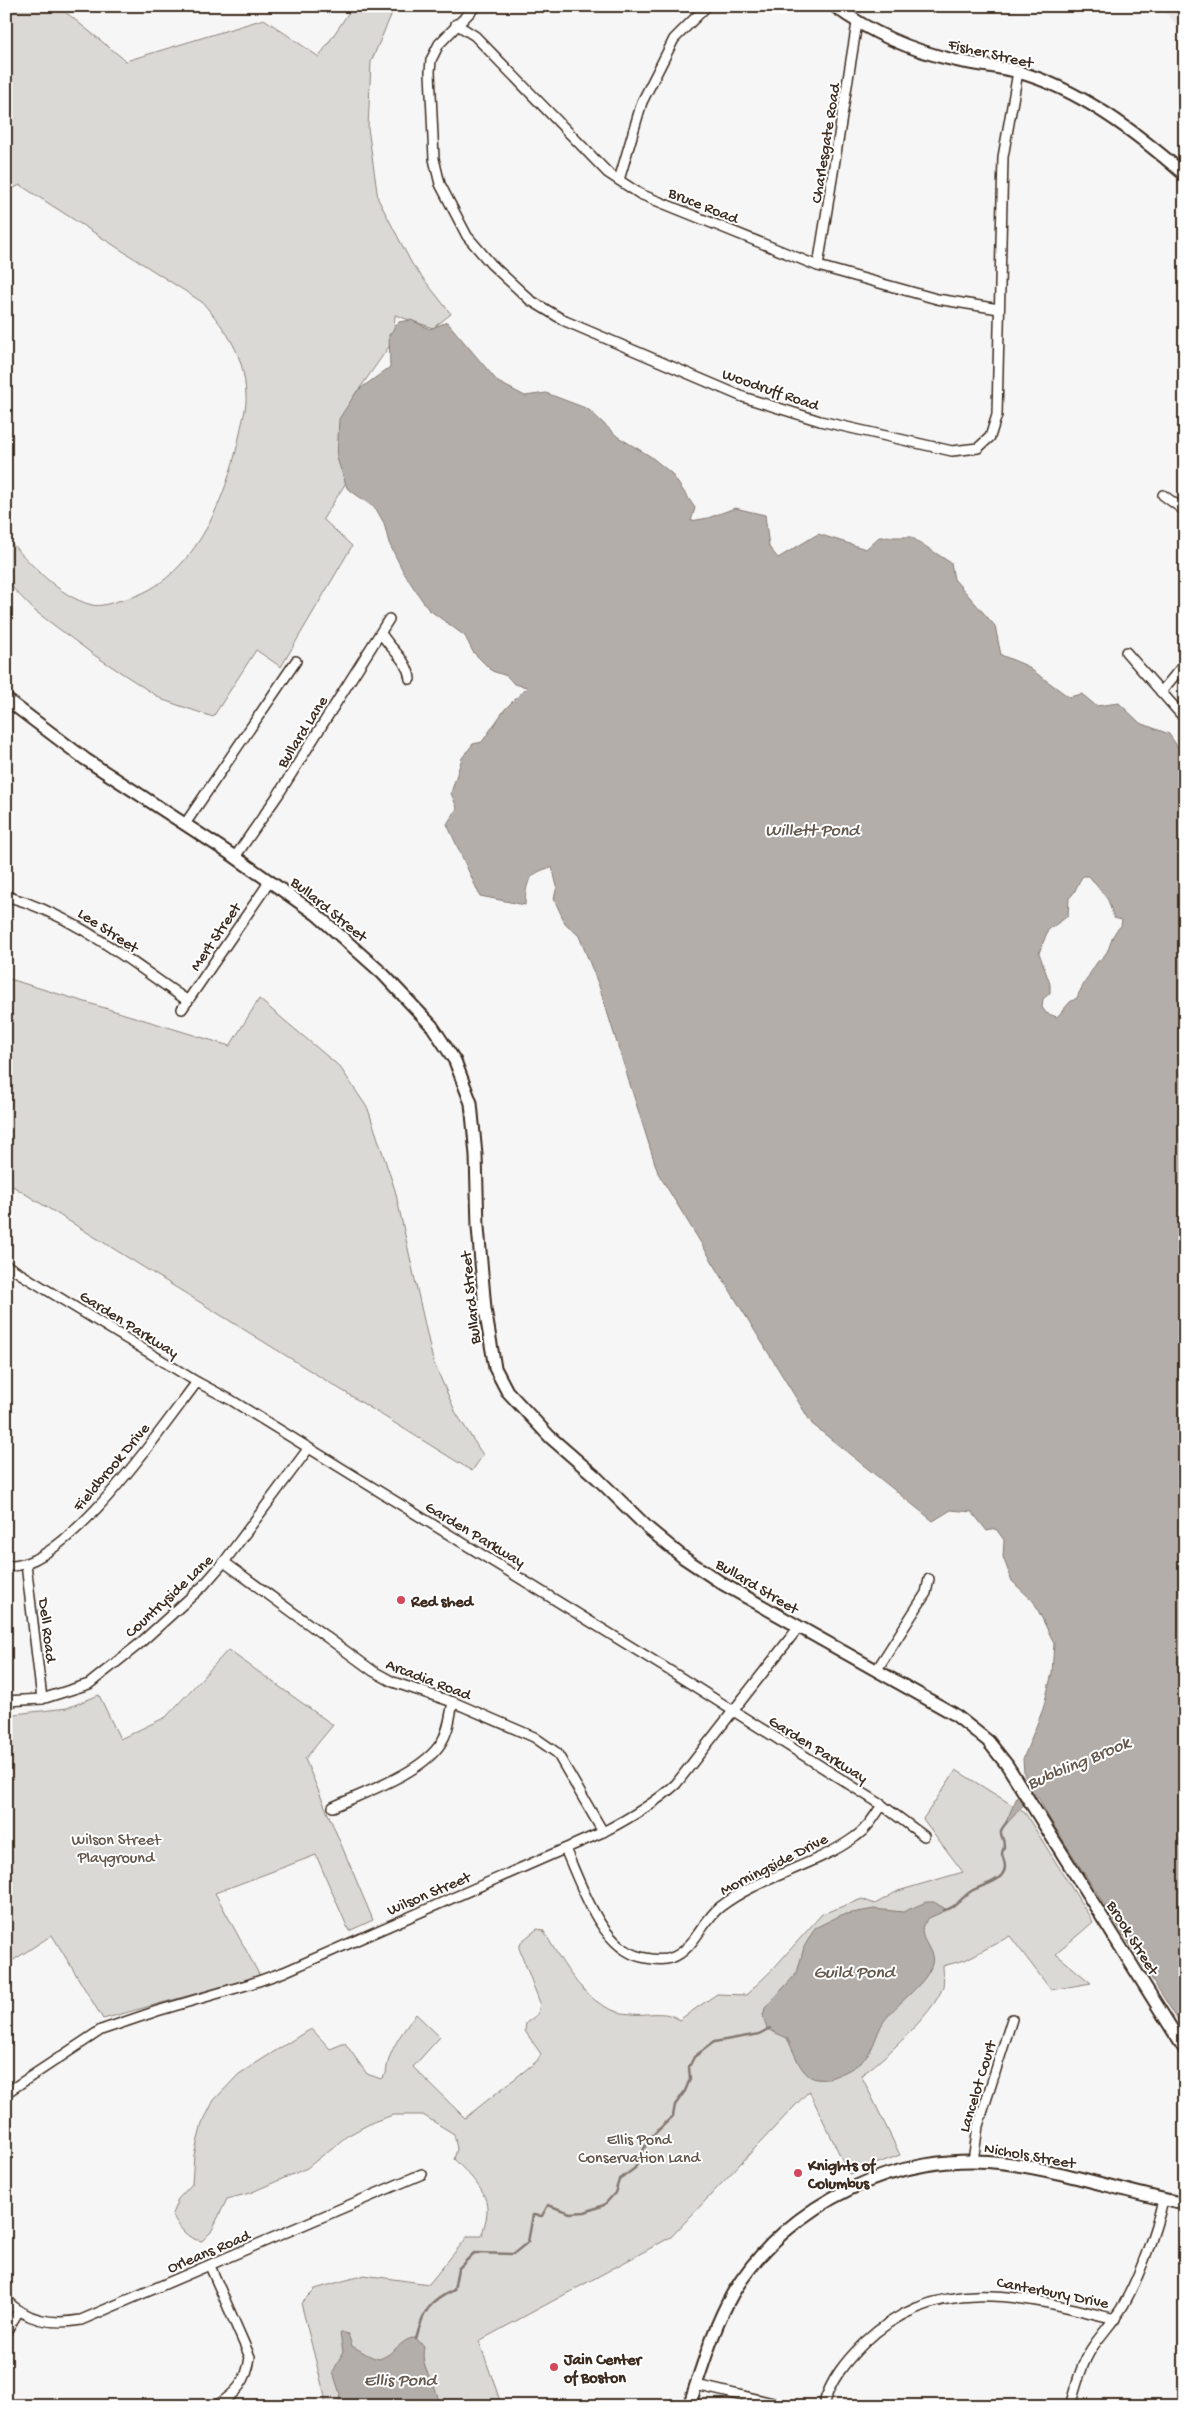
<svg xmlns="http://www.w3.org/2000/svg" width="1191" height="2412" viewBox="0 0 1191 2412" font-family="'Gochi Hand',sans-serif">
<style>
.built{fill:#e9e7e6}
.green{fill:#dbd9d6;stroke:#8b827a}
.water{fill:#b4aeaa;stroke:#847972;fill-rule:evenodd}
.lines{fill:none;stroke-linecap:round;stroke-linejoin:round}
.stream{stroke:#847972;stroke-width:2.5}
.minor-casing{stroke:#3b2a1e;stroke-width:12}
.major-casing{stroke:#3b2a1e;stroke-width:15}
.minor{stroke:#fff;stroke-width:9}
.major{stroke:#fff;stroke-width:11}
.poi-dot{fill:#d1495b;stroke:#fff;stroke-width:2}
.labels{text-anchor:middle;stroke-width:4;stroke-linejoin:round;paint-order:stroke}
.street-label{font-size:16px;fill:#3b2a1e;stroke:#fff}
.poi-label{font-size:16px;font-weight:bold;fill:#3b2a1e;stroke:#fff;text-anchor:start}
.park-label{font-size:16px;fill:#63564c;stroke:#fff}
.water-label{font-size:18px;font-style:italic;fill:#65584f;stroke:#fff}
</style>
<rect width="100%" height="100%" fill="#f7f6f6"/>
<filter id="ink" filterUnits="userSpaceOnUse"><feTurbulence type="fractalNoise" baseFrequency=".02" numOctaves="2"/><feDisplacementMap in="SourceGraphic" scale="10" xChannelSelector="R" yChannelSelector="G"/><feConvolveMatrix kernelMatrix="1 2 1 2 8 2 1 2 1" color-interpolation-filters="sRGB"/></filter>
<g filter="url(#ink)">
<polygon class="built" points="1159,6 1185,6 1185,33"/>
<g class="green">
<path d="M6,6H58L126,61L264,19L319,57L353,6H395L371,62L368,128L378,199L412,264L451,314L433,328L395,315L393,341L353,398L347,481L323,519L352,546L281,667L256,650L213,717L163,700L94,655L35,611L6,581V538C31,563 57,596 92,605C100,607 111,603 118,601C192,587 227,498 240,433C242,421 247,407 246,395C244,354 228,332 202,302L20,185L6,192Z"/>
<polygon points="6,978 230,1046 259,999 340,1067 368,1109 395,1190 433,1361 456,1413 483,1455 472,1471 6,1182"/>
<polygon points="228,1650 333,1725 305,1759 373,1920 349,1931 316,1855 215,1893 260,1976 103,2019 52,1935 6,1965 6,1715 67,1708 99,1695 120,1739 166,1717"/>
<path d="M956,1770L1025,1813L1093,1922L1056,1954L1091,1983L1051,1990L1010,1936L965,1960L943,1966C943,1972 945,1983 942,1989C934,2012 882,2062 861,2075L900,2155L849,2174L809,2091L671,2237L479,2341L502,2406H323L325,2397L301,2303L315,2289L364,2275L429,2284L468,2236H482C483,2228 487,2220 487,2212C489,2191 467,2173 454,2159L457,2149L454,2134L423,2115H393L373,2122L347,2136L307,2168L250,2193L227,2199L211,2232L202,2241C186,2239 180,2228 172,2214L178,2199L192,2184L194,2155L202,2124L214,2100L239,2074L302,2034L312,2029L330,2049L345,2043L367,2074L381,2079L386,2074C388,2050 402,2033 416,2014L440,2037L413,2067L465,2118L537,2061L541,2054L525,2031L526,2023L538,2014L540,2003L519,1948L522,1941L537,1929L543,1930C563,1963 587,2012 631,2014C647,2016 666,2009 679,2020L717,1994L746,1995L772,1970L822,1914L862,1899L875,1904L898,1891L963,1872L923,1819Z"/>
</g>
<g class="water">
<path d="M411,320L430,329L447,322L498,382L525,396L546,393L588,409L618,437L650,456L671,473L695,508L691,521L708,518L735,508L765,515L769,547L778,558L818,534L866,549L879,537H911L951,563L954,579L995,626L1001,655L1025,665L1069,697L1082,694L1096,706L1119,703L1140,723L1169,734L1181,752L1185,768V2031L1049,1818L1038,1797C1024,1798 1016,1817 1005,1824L1018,1795L1028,1783L1024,1774L1023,1759L1043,1709L1052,1673L1054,1643L1034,1602L1012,1581L1003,1557L1004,1540L996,1529L987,1531L972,1512L951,1510L933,1521L812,1424L658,1173L599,986L579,936L565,923L554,899L557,886L552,867C528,873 526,882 525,905L480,896L447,824L457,808L451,793L462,758L473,744L482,742L505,709L527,687L514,684L507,676L492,671L473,652L465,636L428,609L404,573L389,543L384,523L376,509L347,488L337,458L339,419L357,391L390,367L389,335L399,322ZM1083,876H1089L1108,900L1114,918L1122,920L1121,926C1110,934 1112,947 1104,956C1102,959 1098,960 1096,964C1092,970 1078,993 1077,998L1070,1002L1057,1017L1046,1013L1042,1007L1043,999L1050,993V984L1039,953L1048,930L1068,916L1069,898C1076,893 1077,883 1083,876Z"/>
<path d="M926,1902H934L947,1910L929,1918L923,1925C918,1940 936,1950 932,1964C927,1983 900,2001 888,2016C877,2028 876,2044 867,2056C860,2065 848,2071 838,2075C804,2090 800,2064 787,2038L767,2029L763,2016L765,2008L797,1973L804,1947L815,1928L841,1915L874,1909L903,1912Z"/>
<path d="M342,2332L348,2334L352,2346C360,2350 371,2358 379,2359C395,2354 402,2337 416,2338L424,2347C419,2372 438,2381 439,2406H338L340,2394L333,2372L343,2352L340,2334Z"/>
</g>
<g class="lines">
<g class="stream">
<path d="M944,1910C955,1909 961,1898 970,1892C980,1885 992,1885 1001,1876C1008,1868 1004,1862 1002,1854C1002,1851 1004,1849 1004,1846C1004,1833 995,1836 1007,1822"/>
<path d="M416,2339C423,2312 428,2302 454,2290L458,2269L474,2253L513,2254L528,2242L533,2215L542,2216L548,2205L570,2213L585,2212L604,2205L615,2193L619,2180L635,2168L648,2140L673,2116L675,2105L685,2091L690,2079L689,2067L694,2057L714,2042L759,2034L770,2028"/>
</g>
<defs>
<g id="minor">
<polyline points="476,6 439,44 431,60 430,72 434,159 440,184 467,236 491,264 530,300 565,321 743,397 820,421 952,451 978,448 990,437 997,415 1003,157 1018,72"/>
<polyline points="456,24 475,36 608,173 640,194 818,266 937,299 999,309"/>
<polyline points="619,180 642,102 674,39 707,6"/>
<polyline points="818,266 857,23"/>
<polyline points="1163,495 1185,511"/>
<path d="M381,633C390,649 408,660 410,679"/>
<polyline points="1126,652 1185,719"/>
<polyline points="1161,692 1185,663"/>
<polyline points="185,824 296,661"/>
<polyline points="235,857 278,795 389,619"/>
<path d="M6,896C75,915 129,961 188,1001"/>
<polyline points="182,1009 270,881"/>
<polyline points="6,1265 197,1382 231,1400 672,1672 882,1805 924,1836"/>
<polyline points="224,1562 373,1671 393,1682 453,1702 534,1737 557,1753 603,1832"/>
<polyline points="26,1564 42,1699"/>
<path d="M6,1566C65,1572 163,1426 197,1382"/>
<polyline points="876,1671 926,1593 929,1579"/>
<polyline points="6,1701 42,1699 89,1684 138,1645 203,1586 224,1562 308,1449"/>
<path d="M333,1807C365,1792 422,1773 441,1743C449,1731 450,1716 453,1702"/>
<path d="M565,1849C581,1883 600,1947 641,1957C650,1959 662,1961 671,1958C694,1950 702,1921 720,1907C760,1876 814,1867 855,1837C867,1829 874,1817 882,1805"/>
<path d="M6,2093L101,2030L157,2011L250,1984L284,1972L603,1832C630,1818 654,1804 676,1784L798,1628"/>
<polyline points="973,2161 978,2126 1012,2019"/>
<path d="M210,2266L250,2357C247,2382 236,2393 216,2406"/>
<path d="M6,2300C27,2321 52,2325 81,2320L422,2174"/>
<polyline points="6,2332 18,2312"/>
<polyline points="696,2385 786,2406"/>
<path d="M823,2406C831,2379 845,2362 864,2343C938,2271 1027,2297 1115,2319"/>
<path d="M1070,2406C1076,2386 1081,2365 1092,2348C1102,2333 1115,2320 1124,2304C1140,2275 1155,2233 1163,2200"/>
</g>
<g id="major">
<path d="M834,6C871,33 909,50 954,60C975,65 997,66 1018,72C1080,89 1137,133 1185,175"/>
<polyline points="6,699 85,759 235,857 316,914 383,974 432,1026 455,1061 471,1103 476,1155 478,1227 485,1309 495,1368 507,1391 550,1437 597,1478 649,1529 684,1558 723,1584 954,1714 988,1741 1007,1765 1185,2050"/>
<path d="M689,2406C702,2368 713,2328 733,2293C788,2202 899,2150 1004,2163C1065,2171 1124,2192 1185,2204"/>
</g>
</defs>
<use href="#minor" class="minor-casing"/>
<use href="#major" class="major-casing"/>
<use href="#minor" class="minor"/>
<use href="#major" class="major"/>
</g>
</g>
<g class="poi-dot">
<circle cx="401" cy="1600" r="5"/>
<circle cx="798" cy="2173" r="5"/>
<circle cx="554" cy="2367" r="5"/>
</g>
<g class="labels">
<g class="street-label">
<text transform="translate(991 52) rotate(13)" y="6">Fisher Street</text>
<text transform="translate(824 143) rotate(-81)" y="6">Charlesgate Road</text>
<text transform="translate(704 204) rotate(22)" y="6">Bruce Road</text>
<text transform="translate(771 388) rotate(19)" y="6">Woodruff Road</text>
<text transform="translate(301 731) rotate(-58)" y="6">Bullard Lane</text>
<text transform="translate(330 908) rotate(39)" y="6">Bullard Street</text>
<text transform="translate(109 929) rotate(33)" y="6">Lee Street</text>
<text transform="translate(214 936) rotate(-56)" y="6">Mert Street</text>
<text transform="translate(469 1298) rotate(-96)" y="6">Bullard Street</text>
<text transform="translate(130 1323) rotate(32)" y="6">Garden Parkway</text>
<text transform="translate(110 1466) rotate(-50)" y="6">Fieldbrook Drive</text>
<text transform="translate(476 1533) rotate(31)" y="6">Garden Parkway</text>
<text transform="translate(758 1585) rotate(31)" y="6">Bullard Street</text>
<text transform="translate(168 1595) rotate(-43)" y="6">Countryside Lane</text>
<text transform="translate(49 1630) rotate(83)" y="6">Dell Road</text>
<text transform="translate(429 1678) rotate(21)" y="6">Arcadia Road</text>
<text transform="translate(819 1748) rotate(32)" y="6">Garden Parkway</text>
<text transform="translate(773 1863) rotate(-27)" y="6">Morningside Drive</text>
<text transform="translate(428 1892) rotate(-23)" y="6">Wilson Street</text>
<text transform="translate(1134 1937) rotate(58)" y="6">Brook Street</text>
<text transform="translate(976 2086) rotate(-73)" y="6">Lancelot Court</text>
<text transform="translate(1030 2154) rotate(10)" y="6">Nichols Street</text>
<text transform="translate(208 2250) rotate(-23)" y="6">Orleans Road</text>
<text transform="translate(1053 2291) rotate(11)" y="6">Canterbury Drive</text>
</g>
<g class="poi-label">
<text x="411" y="1606">Red shed</text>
<text x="808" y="2170">Knights of<tspan x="808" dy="18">Columbus</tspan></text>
<text x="564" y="2364">Jain Center<tspan x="564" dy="18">of Boston</tspan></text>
</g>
<g class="park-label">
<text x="116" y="1844">Wilson Street<tspan x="116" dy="18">Playground</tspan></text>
<text x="639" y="2144">Ellis Pond<tspan x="639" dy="18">Conservation Land</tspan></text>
</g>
<g class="water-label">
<text x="812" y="835">Willett Pond</text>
<text transform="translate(1078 1762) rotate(-23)" y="6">Bubbling Brook</text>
<text x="854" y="1977">Guild Pond</text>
<text x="400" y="2385">Ellis Pond</text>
</g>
</g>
<rect width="1191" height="2412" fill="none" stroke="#fff" stroke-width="25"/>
<rect x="12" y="12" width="1166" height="2387" fill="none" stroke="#3b2a1e" stroke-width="2" filter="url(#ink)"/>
</svg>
